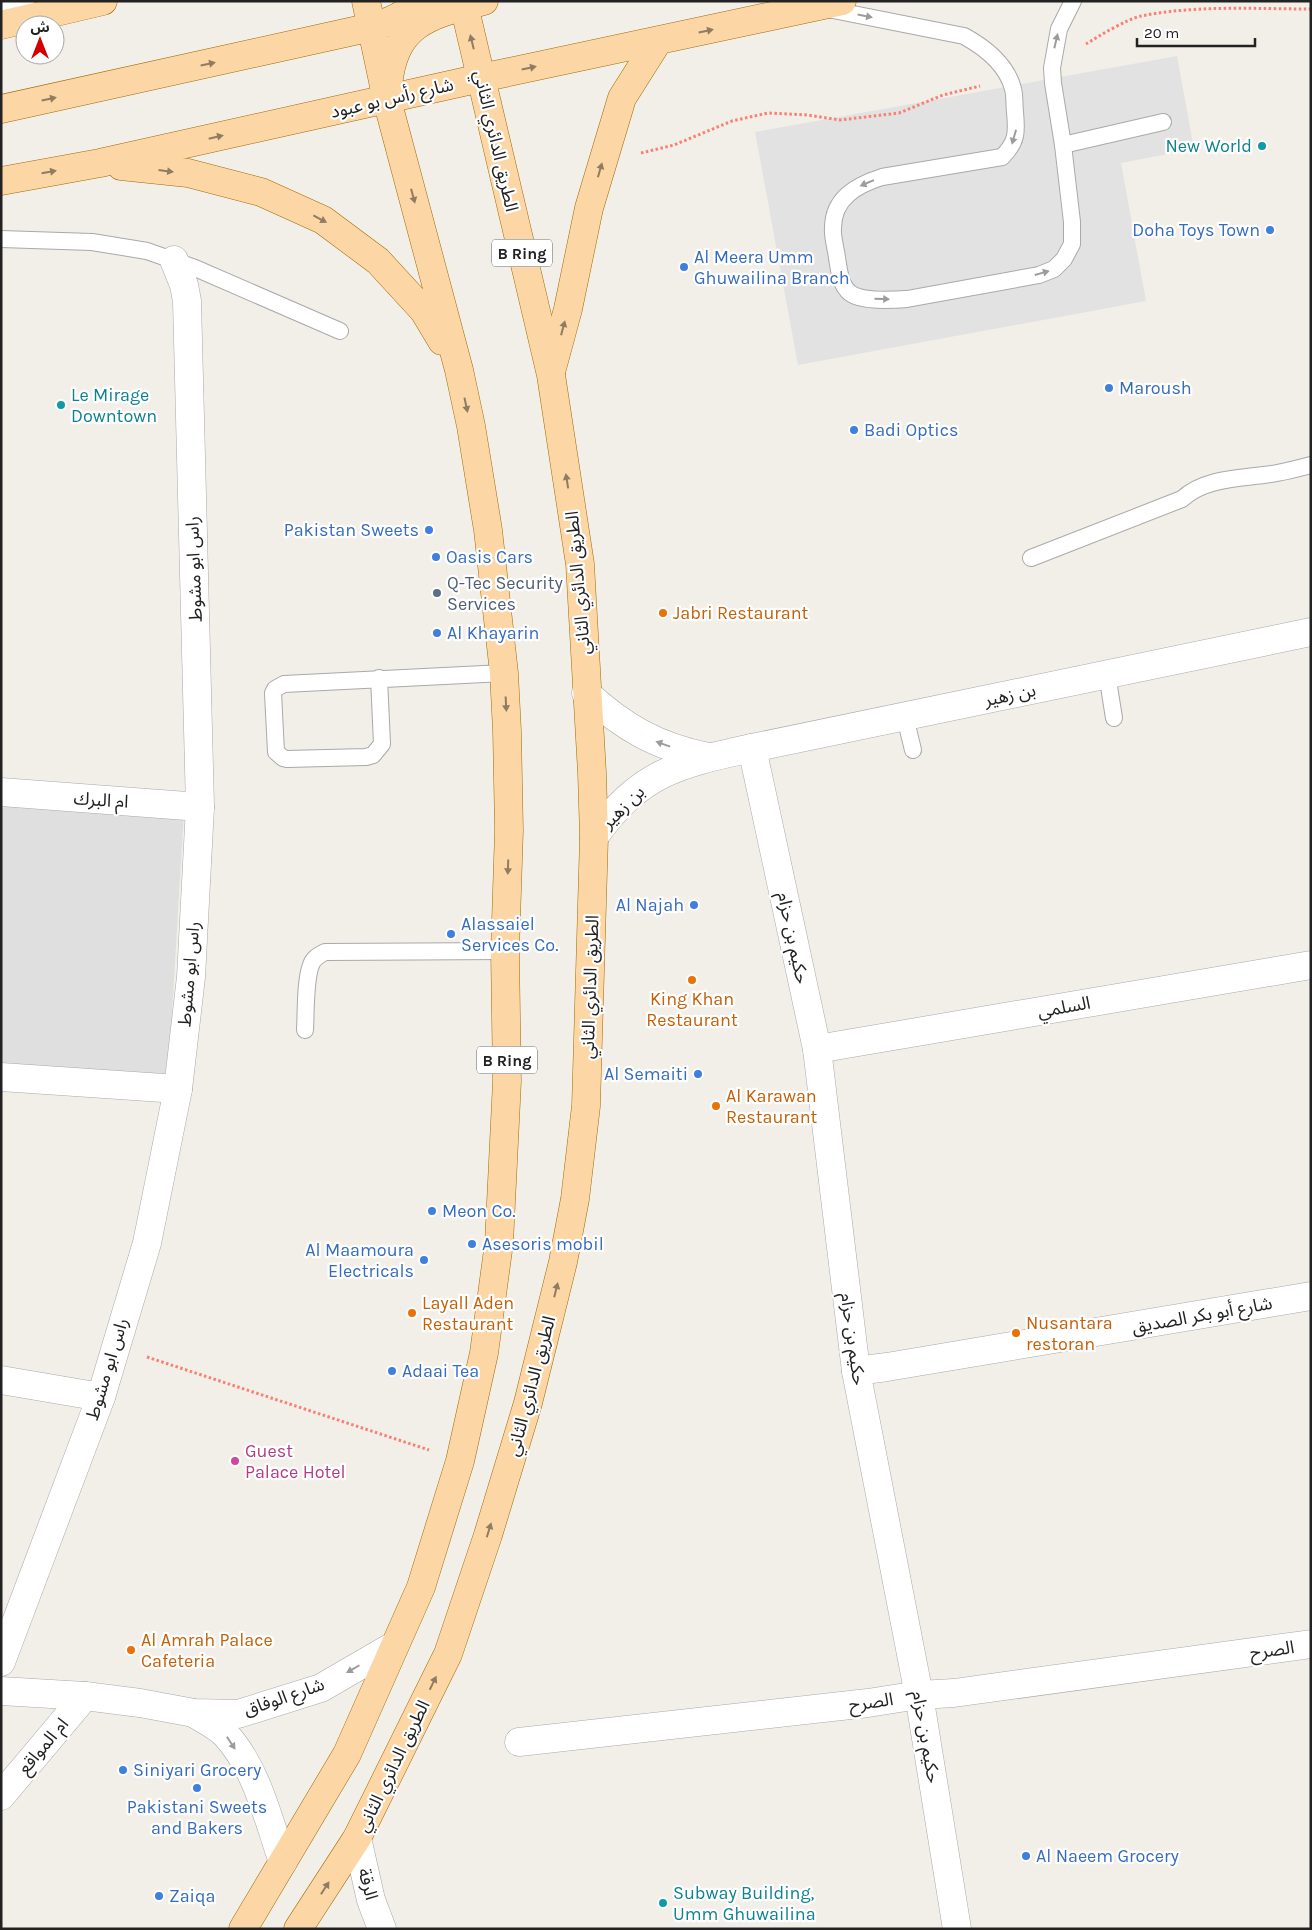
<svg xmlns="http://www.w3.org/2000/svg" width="1312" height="1930" viewBox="0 0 1312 1930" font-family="Karla,'Noto Sans Arabic',sans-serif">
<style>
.residential{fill:#e0dfdf}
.parking{fill:#e2e2e2}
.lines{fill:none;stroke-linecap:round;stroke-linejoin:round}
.service-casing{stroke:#a9a9a9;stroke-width:18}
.minor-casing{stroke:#a9a9a9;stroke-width:29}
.primary-casing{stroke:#a06b00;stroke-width:29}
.path{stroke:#fa8072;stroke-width:3;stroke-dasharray:2.5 2.5;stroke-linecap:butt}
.service{stroke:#fff;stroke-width:16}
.minor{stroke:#fff;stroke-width:28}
.primary{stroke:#fcd6a4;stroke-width:28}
.oneway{fill:#9c9c9c}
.oneway2{fill:#8f7c63}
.culture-dot{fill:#0f9aa8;stroke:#fff;stroke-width:2}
.shop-dot{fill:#3f7fe0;stroke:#fff;stroke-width:2}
.service-dot{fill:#5c6f8a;stroke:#fff;stroke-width:2}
.food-dot{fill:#e8710a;stroke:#fff;stroke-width:2}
.hotel-dot{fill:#d1479c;stroke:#fff;stroke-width:2}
.labels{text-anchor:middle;stroke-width:4.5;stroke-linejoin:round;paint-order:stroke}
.shield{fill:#fff;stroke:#646464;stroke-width:1}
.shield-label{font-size:16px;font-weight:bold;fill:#222}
.street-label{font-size:18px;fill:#222;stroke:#fff}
.culture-label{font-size:18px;fill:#0d838f;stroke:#fff;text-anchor:start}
.shop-label{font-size:18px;fill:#366cbe;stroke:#fff;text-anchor:start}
.service-label{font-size:18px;fill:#4e5e75;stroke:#fff;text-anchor:start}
.food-label{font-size:18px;fill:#c56008;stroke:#fff;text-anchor:start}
.hotel-label{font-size:18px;fill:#b23c85;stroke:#fff;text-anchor:start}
</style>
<rect width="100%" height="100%" fill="#f2efe9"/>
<polygon class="residential" points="1,782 185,795 168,1080 1,1067"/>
<polygon class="parking" points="1177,56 1194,149 1121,163 1146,301 798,365 755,132"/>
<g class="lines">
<defs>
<g id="service">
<path d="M828,9L964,36C984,47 1007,65 1013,89C1015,96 1014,104 1015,112C1017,133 1017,142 1002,157L882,177C857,185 833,198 833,228C832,237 836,248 837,258C839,269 840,285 850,293C862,302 892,300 907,299L1039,275L1054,269L1064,259L1072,244V222L1063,145L1053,83L1052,68L1059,29L1073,1"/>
<polyline points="1063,145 1163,122"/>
<polyline points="1,239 92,242 147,251 195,268 340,331"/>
<path d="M1031,558L1182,499C1206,476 1246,479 1277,473C1288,471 1300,468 1311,465"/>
<polyline points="1107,674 1114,718"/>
<polyline points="379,678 382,744 373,755 366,757 287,759 283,758 276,752 273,693 275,689 284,684 504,673"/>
<polyline points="905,717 913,750"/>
<path d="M305,1030C306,1013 305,980 311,965C313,958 319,955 325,952L505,951"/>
</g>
<g id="minor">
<polyline points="1,6 37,18"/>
<path d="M586,693C624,728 658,747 708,757"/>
<polyline points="752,748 817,1049 856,1371 919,1695 957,1929"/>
<polyline points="1,792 200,807"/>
<path d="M594,837C640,772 678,764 752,748L1311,632"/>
<polyline points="817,1049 1311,965"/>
<polyline points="1,1077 178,1089"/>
<polyline points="856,1371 887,1367 1311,1296"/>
<polyline points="1,1380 101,1397"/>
<polyline points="1,1662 101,1397 147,1243 178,1089 191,977 200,807 187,301 184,285 174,260"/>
<polyline points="1,1691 85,1696 140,1703 194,1713 238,1714 321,1688 395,1645"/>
<path d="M194,1713C204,1720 218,1726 226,1735C257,1769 268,1819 283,1862"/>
<polyline points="519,1742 868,1703 919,1695 954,1693 1311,1644"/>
<polyline points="1,1796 85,1696"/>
<polyline points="357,1838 371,1900 382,1929"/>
</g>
<g id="primary">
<polyline points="1,25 103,1"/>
<path d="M388,86C394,22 430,15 484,1"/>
<path d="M1,109L372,27C390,22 406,15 420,1"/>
<polyline points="121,166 188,173 261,192 323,220 378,261 424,311 442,341"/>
<polyline points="1,181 100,163 481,78 842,1"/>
<polyline points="551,372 568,309 589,208 622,98 658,41"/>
<polyline points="243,1929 347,1754 421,1587 460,1461 484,1353 499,1243 507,1081 505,951 509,830 507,731 504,673 488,530 471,426 459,370 387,100 366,1"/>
<polyline points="298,1929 357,1838 448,1654 488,1535 528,1403 563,1262 575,1199 586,1106 594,837 592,773 580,564 551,375 463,1"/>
</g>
</defs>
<use href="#service" class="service-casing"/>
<use href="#minor" class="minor-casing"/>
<use href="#primary" class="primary-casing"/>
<g class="path">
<path d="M1086,44C1099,36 1127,19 1141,16C1195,5 1256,9 1311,9"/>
<polyline points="641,153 674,145 732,121 768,113 807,115 840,120 899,113 943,95 980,86"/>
<polyline points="147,1357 429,1450"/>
</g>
<use href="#service" class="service"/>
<use href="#minor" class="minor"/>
<use href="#primary" class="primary"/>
</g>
<defs><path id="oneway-solid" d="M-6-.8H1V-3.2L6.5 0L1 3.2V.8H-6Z" transform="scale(1.25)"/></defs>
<g class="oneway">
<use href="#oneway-solid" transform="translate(865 16) rotate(11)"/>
<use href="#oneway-solid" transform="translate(1056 41) rotate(-77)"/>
<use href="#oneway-solid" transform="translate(1014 137) rotate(106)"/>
<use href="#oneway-solid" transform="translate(867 183) rotate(157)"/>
<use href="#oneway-solid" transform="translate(1042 273) rotate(-16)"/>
<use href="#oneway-solid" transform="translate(882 299) rotate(2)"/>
<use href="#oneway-solid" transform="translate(663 744) rotate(-160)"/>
<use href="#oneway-solid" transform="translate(353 1669) rotate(150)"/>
<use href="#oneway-solid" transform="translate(231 1743) rotate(56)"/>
</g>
<g class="oneway2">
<use href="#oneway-solid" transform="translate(706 31) rotate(-12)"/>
<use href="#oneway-solid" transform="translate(472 42) rotate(-104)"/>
<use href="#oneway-solid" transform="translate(208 64) rotate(-12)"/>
<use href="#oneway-solid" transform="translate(529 68) rotate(-12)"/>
<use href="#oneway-solid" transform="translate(49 99) rotate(-12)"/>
<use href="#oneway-solid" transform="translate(216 137) rotate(-13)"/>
<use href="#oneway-solid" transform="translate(600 170) rotate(-74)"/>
<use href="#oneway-solid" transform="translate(166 171) rotate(7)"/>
<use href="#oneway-solid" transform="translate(49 172) rotate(-10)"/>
<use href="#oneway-solid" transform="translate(413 196) rotate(75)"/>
<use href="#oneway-solid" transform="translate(320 219) rotate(28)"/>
<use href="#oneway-solid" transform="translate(563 328) rotate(-75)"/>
<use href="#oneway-solid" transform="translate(466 405) rotate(78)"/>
<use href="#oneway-solid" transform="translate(567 481) rotate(-99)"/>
<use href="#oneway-solid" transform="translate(506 704) rotate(87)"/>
<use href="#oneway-solid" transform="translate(508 867) rotate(92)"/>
<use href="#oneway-solid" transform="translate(556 1290) rotate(-76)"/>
<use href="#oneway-solid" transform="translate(489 1530) rotate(-73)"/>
<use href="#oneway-solid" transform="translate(433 1683) rotate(-64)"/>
<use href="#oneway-solid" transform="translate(325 1888) rotate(-57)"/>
</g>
<g class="culture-dot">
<circle cx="1262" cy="146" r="5"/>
<circle cx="61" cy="405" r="5"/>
<circle cx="663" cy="1903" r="5"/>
</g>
<g class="shop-dot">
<circle cx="1270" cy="230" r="5"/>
<circle cx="684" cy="267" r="5"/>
<circle cx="1109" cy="388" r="5"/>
<circle cx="854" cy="430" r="5"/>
<circle cx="429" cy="530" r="5"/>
<circle cx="436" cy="557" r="5"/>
<circle cx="437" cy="633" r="5"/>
<circle cx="694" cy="905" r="5"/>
<circle cx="451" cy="934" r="5"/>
<circle cx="698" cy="1074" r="5"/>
<circle cx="432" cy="1211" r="5"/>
<circle cx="472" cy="1244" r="5"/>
<circle cx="424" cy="1260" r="5"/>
<circle cx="392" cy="1371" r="5"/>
<circle cx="123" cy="1770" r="5"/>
<circle cx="197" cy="1788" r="5"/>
<circle cx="1026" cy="1856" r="5"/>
<circle cx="159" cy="1896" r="5"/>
</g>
<circle class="service-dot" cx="437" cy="593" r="5"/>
<g class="food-dot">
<circle cx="663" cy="613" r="5"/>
<circle cx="692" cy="980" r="5"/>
<circle cx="716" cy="1106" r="5"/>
<circle cx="412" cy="1313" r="5"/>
<circle cx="1016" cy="1333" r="5"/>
<circle cx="131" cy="1650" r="5"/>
</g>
<circle class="hotel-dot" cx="235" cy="1461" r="5"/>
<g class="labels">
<g class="shield">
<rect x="492" y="239.5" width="60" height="27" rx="4"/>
<rect x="477" y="1046.5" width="60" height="27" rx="4"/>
</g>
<g class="shield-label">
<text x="522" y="259">B Ring</text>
<text x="507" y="1066">B Ring</text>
</g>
<g class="street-label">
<text transform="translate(392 98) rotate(-13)" y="6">شارع رأس بو عبود</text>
<text transform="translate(496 141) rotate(77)" y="6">الطريق الدائري الثاني</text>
<text transform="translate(194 569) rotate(-92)" y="6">راس ابو مشوط</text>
<text transform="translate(578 583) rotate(-95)" y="6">الطريق الدائري الثاني</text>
<text transform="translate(1010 695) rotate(-12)" y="6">بن زهير</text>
<text transform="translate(101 800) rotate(4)" y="6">ام البرك</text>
<text transform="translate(623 807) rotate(-45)" y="6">بن زهير</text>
<text transform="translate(793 938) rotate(78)" y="6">حكيم بن حزام</text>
<text transform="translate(189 974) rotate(-85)" y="6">راس ابو مشوط</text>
<text transform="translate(590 987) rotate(-88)" y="6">الطريق الدائري الثاني</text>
<text transform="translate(1064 1007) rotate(-10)" y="6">السلمي</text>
<text transform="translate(1202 1315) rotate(-10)" y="6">شارع أبو بكر الصديق</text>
<text transform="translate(853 1339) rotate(82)" y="6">حكيم بن حزام</text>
<text transform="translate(107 1369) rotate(-73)" y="6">راس ابو مشوط</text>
<text transform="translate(531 1386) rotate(-75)" y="6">الطريق الدائري الثاني</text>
<text transform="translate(1272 1650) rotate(-8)" y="6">الصرح</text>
<text transform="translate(284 1697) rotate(-19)" y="6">شارع الوفاق</text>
<text transform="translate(871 1702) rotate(-8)" y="6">الصرح</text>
<text transform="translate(926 1737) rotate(80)" y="6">حكيم بن حزام</text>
<text transform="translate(43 1746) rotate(-50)" y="6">ام المواقع</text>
<text transform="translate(393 1766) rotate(-64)" y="6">الطريق الدائري الثاني</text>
<text transform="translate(368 1884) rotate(75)" y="6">الرقة</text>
</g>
<g class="culture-label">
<text x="1252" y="152" text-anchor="end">New World</text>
<text x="71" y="401">Le Mirage<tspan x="71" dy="21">Downtown</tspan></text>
<text x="673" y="1899">Subway Building,<tspan x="673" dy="21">Umm Ghuwailina</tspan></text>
</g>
<g class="shop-label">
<text x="1260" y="236" text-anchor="end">Doha Toys Town</text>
<text x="694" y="263">Al Meera Umm<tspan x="694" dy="21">Ghuwailina Branch</tspan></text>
<text x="1119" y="394">Maroush</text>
<text x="864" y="436">Badi Optics</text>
<text x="419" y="536" text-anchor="end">Pakistan Sweets</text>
<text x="446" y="563">Oasis Cars</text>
<text x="447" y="639">Al Khayarin</text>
<text x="684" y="911" text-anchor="end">Al Najah</text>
<text x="461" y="930">Alassaiel<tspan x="461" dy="21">Services Co.</tspan></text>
<text x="688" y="1080" text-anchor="end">Al Semaiti</text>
<text x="442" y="1217">Meon Co.</text>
<text x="482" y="1250">Asesoris mobil</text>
<text x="414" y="1256" text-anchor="end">Al Maamoura<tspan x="414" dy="21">Electricals</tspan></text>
<text x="402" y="1377">Adaai Tea</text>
<text x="133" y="1776">Siniyari Grocery</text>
<text x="197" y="1813" text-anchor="middle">Pakistani Sweets<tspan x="197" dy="21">and Bakers</tspan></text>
<text x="1036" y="1862">Al Naeem Grocery</text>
<text x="169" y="1902">Zaiqa</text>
</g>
<g class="service-label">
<text x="447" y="589">Q-Tec Security<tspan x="447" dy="21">Services</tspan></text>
</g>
<g class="food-label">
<text x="673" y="619">Jabri Restaurant</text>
<text x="692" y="1005" text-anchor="middle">King Khan<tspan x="692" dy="21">Restaurant</tspan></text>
<text x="726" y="1102">Al Karawan<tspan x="726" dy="21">Restaurant</tspan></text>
<text x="422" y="1309">Layall Aden<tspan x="422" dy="21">Restaurant</tspan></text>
<text x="1026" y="1329">Nusantara<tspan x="1026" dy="21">restoran</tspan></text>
<text x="141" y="1646">Al Amrah Palace<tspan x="141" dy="21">Cafeteria</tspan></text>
</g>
<g class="hotel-label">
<text x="245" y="1457">Guest<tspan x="245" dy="21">Palace Hotel</tspan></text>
</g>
</g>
<rect width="1312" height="1930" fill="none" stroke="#222222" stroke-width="5"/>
<g transform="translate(40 40)"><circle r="24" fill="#ffffff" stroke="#a7a7a7"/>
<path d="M0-4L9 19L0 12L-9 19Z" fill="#d40000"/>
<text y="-8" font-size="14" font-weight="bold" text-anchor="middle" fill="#222222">ش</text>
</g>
<path d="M1137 38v8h118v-8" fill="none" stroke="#222222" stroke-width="2.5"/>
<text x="1144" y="38" font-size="15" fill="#222222" stroke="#ffffff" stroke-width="4" paint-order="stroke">20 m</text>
</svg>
